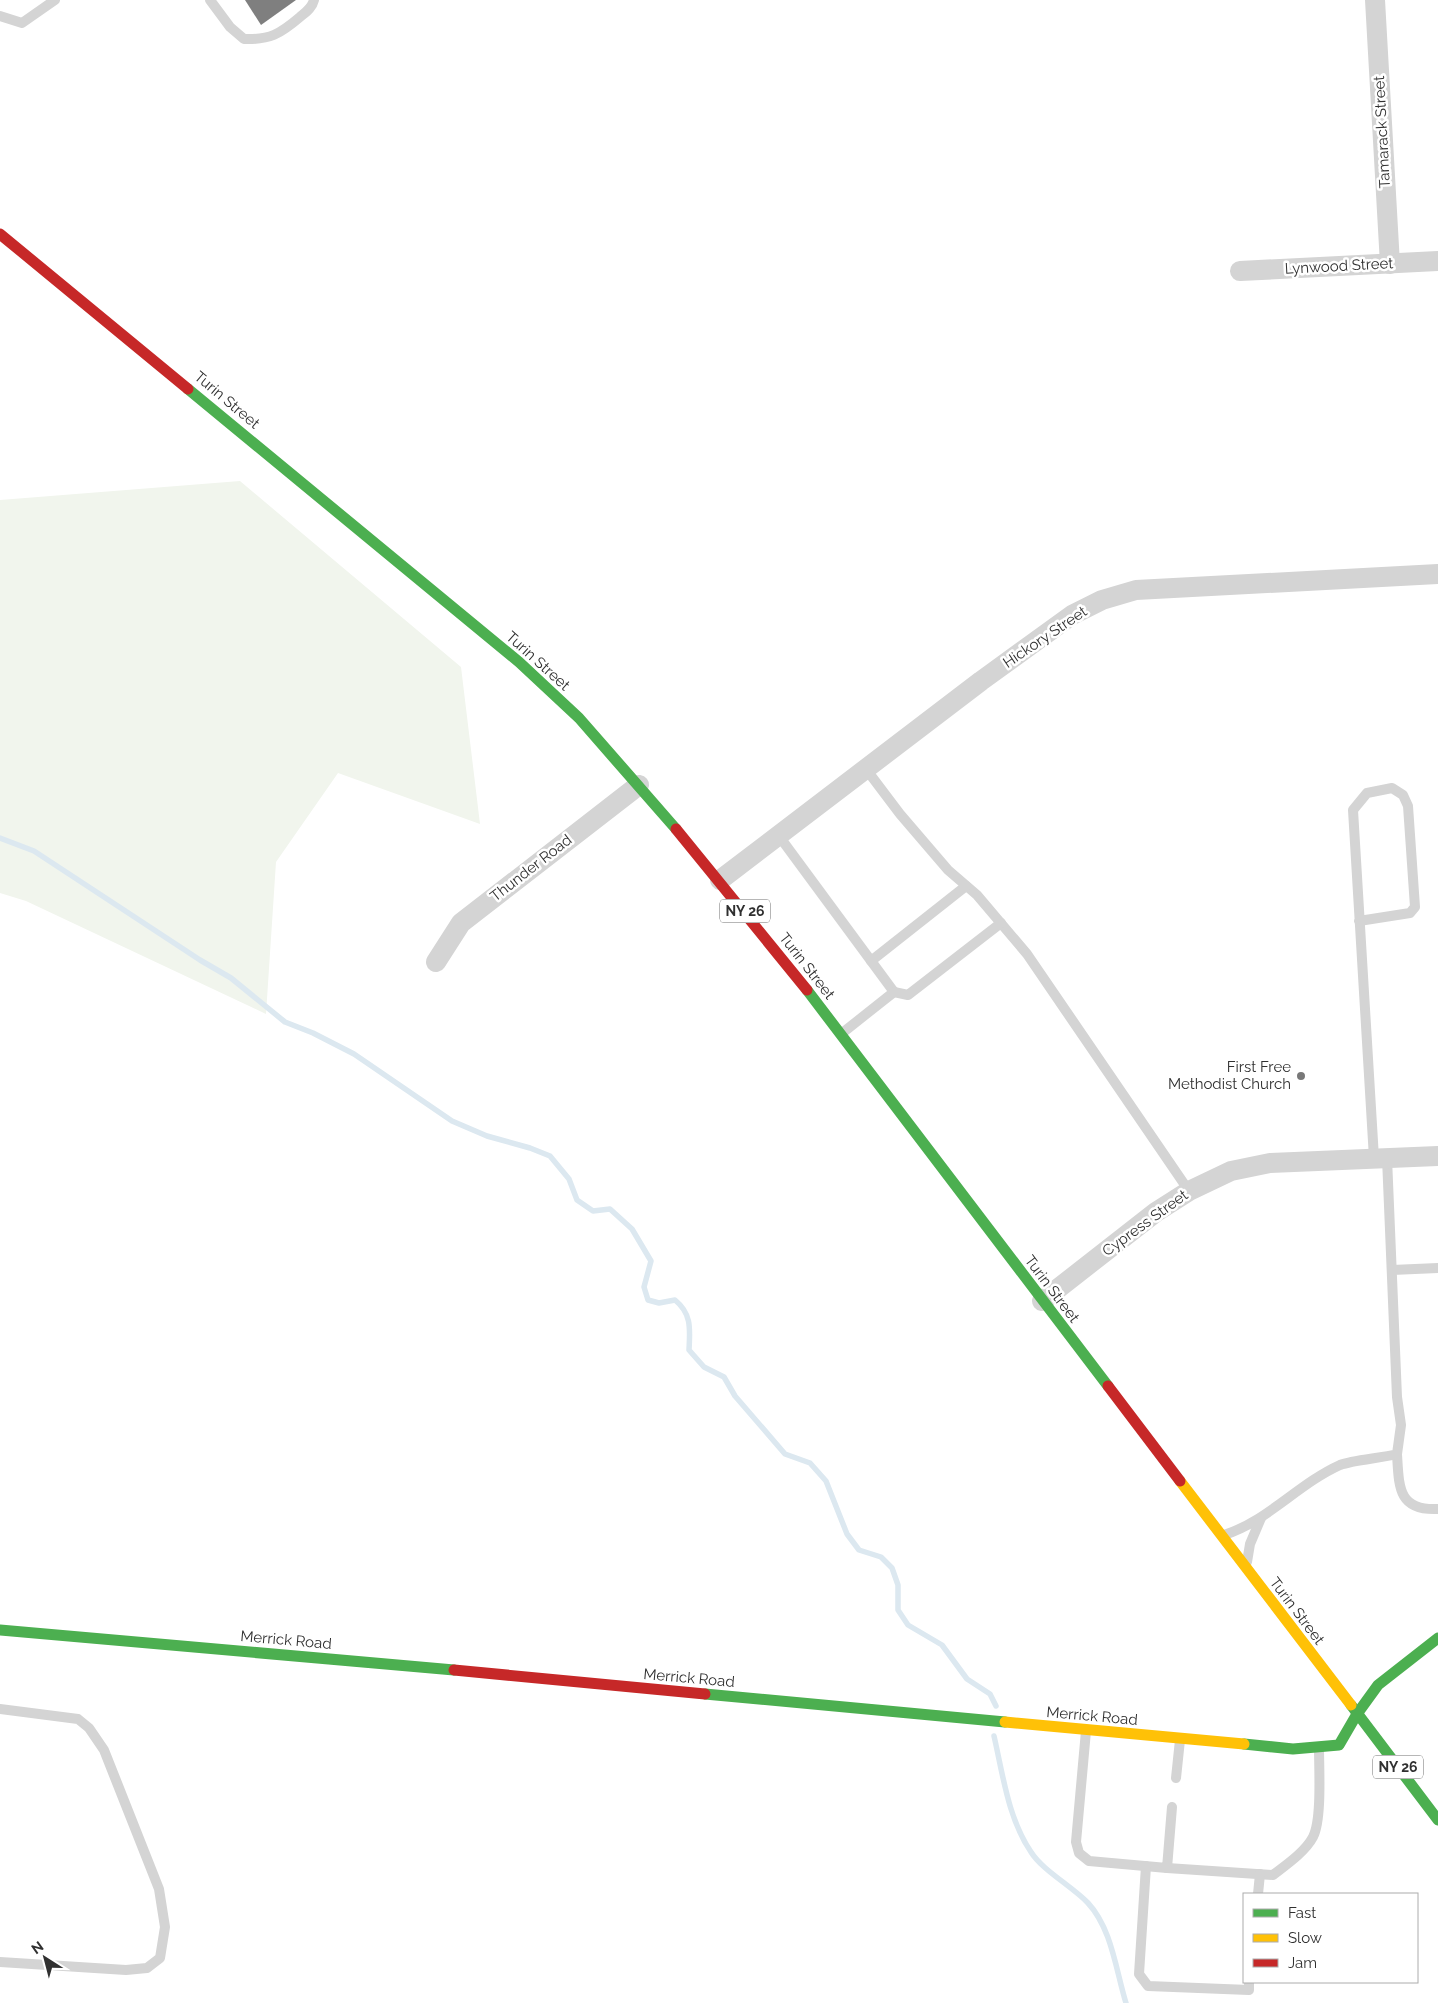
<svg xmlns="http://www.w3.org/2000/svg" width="1438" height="2003" viewBox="0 0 1438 2003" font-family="Raleway,sans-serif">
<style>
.green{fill:#f1f5ed}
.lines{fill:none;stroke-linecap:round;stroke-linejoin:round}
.stream{stroke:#dce8f0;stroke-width:5.5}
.building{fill:#7f7f7f}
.lane{stroke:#d4d4d4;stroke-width:10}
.street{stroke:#d4d4d4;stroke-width:20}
.fast{stroke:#4caf50;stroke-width:11}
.slow{stroke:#ffc107;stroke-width:11}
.jam{stroke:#c62828;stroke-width:11}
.poi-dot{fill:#787878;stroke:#fff;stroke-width:2}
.labels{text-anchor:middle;stroke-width:5;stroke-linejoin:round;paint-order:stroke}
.shield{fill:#fff;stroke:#6e6e6e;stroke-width:1}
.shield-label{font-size:14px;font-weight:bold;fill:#303030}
.street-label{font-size:15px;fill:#303030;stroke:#fff}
.poi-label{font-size:15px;fill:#303030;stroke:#fff;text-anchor:end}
</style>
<rect width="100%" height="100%" fill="#fff"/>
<polygon class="green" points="240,481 461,667 480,824 338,773 276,862 266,1014 26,901 0,893 0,500"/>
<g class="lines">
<g class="stream">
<path d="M0,838L34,851L200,960L231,978L285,1022L313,1033L354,1054L452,1121L487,1136L530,1148L550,1156L569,1179L577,1200L593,1211L610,1209L632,1229L651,1261L644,1287L648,1300L659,1303L675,1300C692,1314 690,1329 689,1350L704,1367L724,1377L735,1396L785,1454L810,1463L826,1481L847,1534L859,1550L881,1557L892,1568L898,1585V1610L908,1625L942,1645L967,1679L990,1694L996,1706"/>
<path d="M994,1736C1003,1775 1008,1818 1031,1852C1042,1870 1073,1887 1088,1903C1112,1929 1116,1971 1126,2003"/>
</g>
</g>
<polygon class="building" points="245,0 296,0 261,25"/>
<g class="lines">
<g class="lane">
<path d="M210,0L230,27L244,39C270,40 280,34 300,17C306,12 312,8 314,0"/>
<polyline points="0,16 22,23 55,0"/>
<polyline points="866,769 900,814 948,870 977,895 1027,954 1189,1191"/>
<polyline points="779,836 894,992 841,1034"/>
<polyline points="1359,921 1410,913 1415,907 1408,806 1403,795 1392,788 1367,793 1353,810 1374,1158"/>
<polyline points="871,961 966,886"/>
<polyline points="894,992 908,995 1001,923"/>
<polyline points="1392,1270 1438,1268"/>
<path d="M1397,1454C1399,1487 1398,1511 1438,1509"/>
<path d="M1224,1535C1268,1521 1298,1484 1340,1465C1353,1460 1382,1458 1397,1454L1401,1425L1397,1397L1387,1158"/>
<polyline points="1247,1562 1250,1544 1261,1518"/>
<polyline points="0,1709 78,1719 89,1728 104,1750 159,1889 165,1927 160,1958 147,1968 126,1970 0,1962"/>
<polyline points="1086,1731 1076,1842 1079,1853 1089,1861 1167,1868 1172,1807"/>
<polyline points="1176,1778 1180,1740"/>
<polyline points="1146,1866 1139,1974 1148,1986 1249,1990 1249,1982"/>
<path d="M1167,1868L1273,1875C1286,1865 1305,1852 1313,1837C1322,1820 1319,1769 1319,1748"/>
<polyline points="1258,1894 1260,1874"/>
</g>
<g class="street">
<polyline points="1375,0 1390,264"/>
<polyline points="1240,271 1438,261"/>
<polyline points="720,880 981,681 1072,615 1102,600 1136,590 1438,574"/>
<polyline points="436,962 461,923 639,785"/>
<polyline points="1042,1301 1156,1212 1189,1191 1231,1171 1270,1163 1438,1156"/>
</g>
<g class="fast">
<polyline points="188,389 519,662 579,718 676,829"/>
<polyline points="807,990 1108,1386"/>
<polyline points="0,1630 454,1670"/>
<polyline points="705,1694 1005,1722"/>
<polyline points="1351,1705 1438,1820"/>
<polyline points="1244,1744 1293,1749 1339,1745 1357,1714 1378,1685 1438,1638"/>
</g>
<g class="slow">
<polyline points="1180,1481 1351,1705"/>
<polyline points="1005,1722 1244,1744"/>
</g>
<g class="jam">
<polyline points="0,234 188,389"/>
<polyline points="676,829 807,990"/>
<polyline points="1108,1386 1180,1481"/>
<polyline points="454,1670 705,1694"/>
</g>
</g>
<circle class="poi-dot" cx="1301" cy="1076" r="5"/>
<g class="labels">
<g class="shield">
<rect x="720" y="899.5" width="50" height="23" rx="4"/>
<rect x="1373" y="1755.5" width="50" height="23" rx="4"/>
</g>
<g class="shield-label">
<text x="745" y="916">NY 26</text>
<text x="1398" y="1772">NY 26</text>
</g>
<g class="street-label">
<text transform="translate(1382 132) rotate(-93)" y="5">Tamarack Street</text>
<text transform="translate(1339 266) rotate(-3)" y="5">Lynwood Street</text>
<text transform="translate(227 400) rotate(40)" y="5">Turin Street</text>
<text transform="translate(1045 637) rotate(-34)" y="5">Hickory Street</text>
<text transform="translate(538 661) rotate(42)" y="5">Turin Street</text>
<text transform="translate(531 868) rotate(-38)" y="5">Thunder Road</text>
<text transform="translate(807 966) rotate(52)" y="5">Turin Street</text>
<text transform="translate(1145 1223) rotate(-36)" y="5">Cypress Street</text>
<text transform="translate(1052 1289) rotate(53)" y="5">Turin Street</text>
<text transform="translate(1297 1611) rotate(53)" y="5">Turin Street</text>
<text transform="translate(286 1640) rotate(5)" y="5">Merrick Road</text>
<text transform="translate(689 1678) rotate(5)" y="5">Merrick Road</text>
<text transform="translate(1092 1716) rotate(5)" y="5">Merrick Road</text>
</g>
<g class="poi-label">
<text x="1291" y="1072">First Free<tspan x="1291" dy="17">Methodist Church</tspan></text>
</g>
</g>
<rect x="1243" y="1893" width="175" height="90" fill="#ffffff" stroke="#acacac"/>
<rect x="1253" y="1909" width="25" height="8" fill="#4caf50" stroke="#acacac"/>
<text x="1288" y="1918" font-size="15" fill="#303030">Fast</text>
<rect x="1253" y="1934" width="25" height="8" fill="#ffc107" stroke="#acacac"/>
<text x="1288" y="1943" font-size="15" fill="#303030">Slow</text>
<rect x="1253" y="1959" width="25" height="8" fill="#c62828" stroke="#acacac"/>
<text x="1288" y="1968" font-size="15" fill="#303030">Jam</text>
<g transform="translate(45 1958) rotate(324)" stroke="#ffffff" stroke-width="4" paint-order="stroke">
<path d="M0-4L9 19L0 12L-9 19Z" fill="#303030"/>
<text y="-8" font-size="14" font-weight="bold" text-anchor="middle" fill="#303030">N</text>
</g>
</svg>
